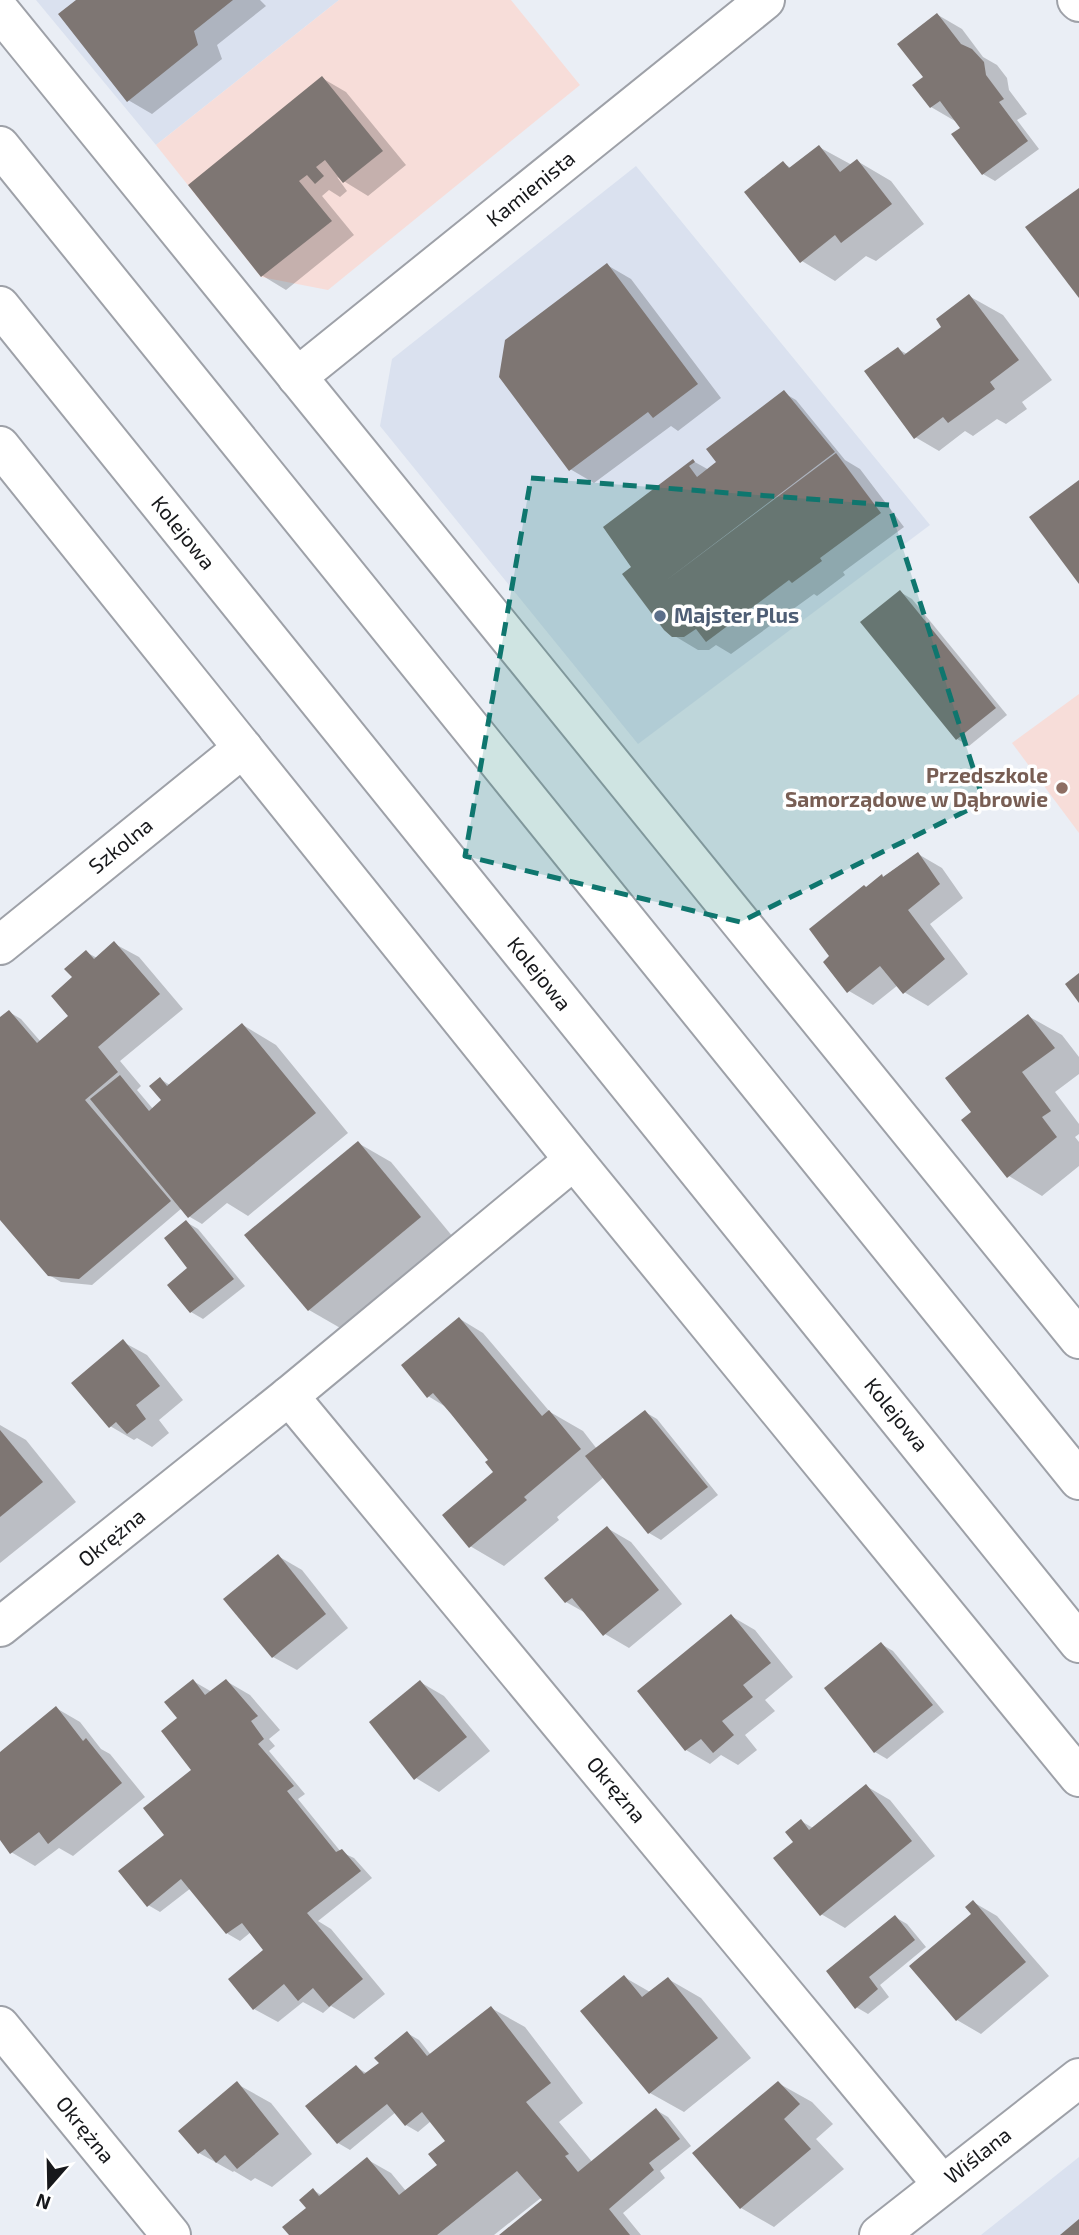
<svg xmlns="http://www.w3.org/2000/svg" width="1079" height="2235" viewBox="0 0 1079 2235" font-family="'Exo 2',sans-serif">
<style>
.built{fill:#dae1ef}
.education{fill:#f7ddd9}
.shadow{fill:#0003}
.building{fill:#7e7673}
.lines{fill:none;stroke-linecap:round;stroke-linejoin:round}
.minor-casing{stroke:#9ea1a8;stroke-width:42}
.tertiary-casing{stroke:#9ea1a8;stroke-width:42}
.trunk-casing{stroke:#9ea1a8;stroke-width:42}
.minor{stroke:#fff;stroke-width:38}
.tertiary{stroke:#fff;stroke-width:38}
.trunk{stroke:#fff;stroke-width:38}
.marked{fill:#0f766e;fill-opacity:0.2;stroke:#0f766e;stroke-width:5;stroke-dasharray:14 9;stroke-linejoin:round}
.service-dot{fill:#5c6f8a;stroke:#fff;stroke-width:2.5}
.education-dot{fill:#8d6e63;stroke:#fff;stroke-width:2.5}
.labels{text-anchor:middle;stroke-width:7;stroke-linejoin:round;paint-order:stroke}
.street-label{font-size:21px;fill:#17181b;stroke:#fff}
.service-label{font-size:21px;font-weight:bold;fill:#4e5e75;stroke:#fff;text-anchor:start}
.education-label{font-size:21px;font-weight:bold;fill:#785e54;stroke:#fff;text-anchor:end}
</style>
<rect width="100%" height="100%" fill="#eaeef5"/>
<g class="built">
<polygon points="36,0 339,0 156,145"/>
<polygon points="636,166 930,525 638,744 380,426 392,359"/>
<polygon points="1079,2157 1079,2235 981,2235"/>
</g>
<g class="education">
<polygon points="339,0 511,0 580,85 328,290 261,277 156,145"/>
<polygon points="1079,694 1079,833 1012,743"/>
</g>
<g class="shadow">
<polygon points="79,0 260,0 266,6 217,45 222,59 152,114 128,100"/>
<polygon points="938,15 962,29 983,57 997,65 1007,78 1009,90 1027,114 1017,120 1039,149 995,181 983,174 963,129 956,120 955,121 931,107 925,78"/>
<polygon points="322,78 346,92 406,165 368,196 337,177 347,191 340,197 329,190 322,196 354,235 286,290 263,276 191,185"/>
<polygon points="819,147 852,165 857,161 891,181 924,224 876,261 866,256 835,281 802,261 783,163 791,168"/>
<polygon points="607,265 631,279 721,398 678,431 671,426 594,483 570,469"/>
<polygon points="969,296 1003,315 1052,380 1022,402 1027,409 1006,424 997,419 973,436 965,431 939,451 915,437 898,349 907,354 944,327"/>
<polygon points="784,393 796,400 845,460 860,469 904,527 843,572 845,575 817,596 814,594 731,654 716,645 709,650 698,650 673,635 634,567 605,527 693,461 709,470"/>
<polygon points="900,592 912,599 1007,715 969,746 957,739 863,623"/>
<polygon points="918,854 942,868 963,898 930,924 968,974 928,1006 904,992 898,985 873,1005 849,991 831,957 866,888"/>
<polygon points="115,944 139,957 183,1009 120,1061 141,1086 137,1090 153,1109 164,1100 160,1079 170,1085 243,1025 276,1045 348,1133 248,1216 227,1203 202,1224 190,1217 182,1208 92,1285 61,1282 49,1275 0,1218 0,1019 9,1012 21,1019 41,1042 71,1017 74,977 86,952 97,958"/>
<polygon points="1028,1016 1062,1035 1079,1057 1079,1074 1055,1092 1079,1124 1079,1134 1075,1137 1079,1142 1079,1166 1042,1196 1009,1176 974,1112"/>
<polygon points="358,1143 391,1162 453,1237 342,1329 309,1310"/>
<polygon points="186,1222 198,1229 245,1286 203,1319 191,1312"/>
<polygon points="460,1319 483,1333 550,1412 583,1431 597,1449 645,1412 657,1419 718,1495 661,1540 649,1533 604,1477 557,1517 559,1520 504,1566 470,1546 496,1473 490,1460 446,1407 428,1396"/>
<polygon points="123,1342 147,1355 183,1400 159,1420 169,1433 152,1447 137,1438 134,1440 110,1426"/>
<polygon points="0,1425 26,1440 76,1502 0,1563"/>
<polygon points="607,1528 631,1542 682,1604 629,1648 605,1634 589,1615 566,1602"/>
<polygon points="278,1556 302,1570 348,1628 297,1670 273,1657"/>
<polygon points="731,1616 755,1630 793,1677 765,1700 775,1711 745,1735 757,1750 738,1765 721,1755 710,1764 686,1750 640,1691"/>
<polygon points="881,1644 893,1651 944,1712 887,1759 875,1752"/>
<polygon points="193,1681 212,1692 226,1681 250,1695 280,1730 269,1739 275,1746 269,1751 305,1794 298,1799 341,1852 354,1858 372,1878 318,1921 331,1929 385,1994 354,2019 331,2006 323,2013 303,2002 278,2022 254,2009 266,1949 251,1932 240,1941 228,1934 191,1888 160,1912 148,1905 166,1836 194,1770 180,1718"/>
<polygon points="420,1682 444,1696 490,1751 439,1792 416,1778"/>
<polygon points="56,1708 80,1722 101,1749 110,1754 145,1797 73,1856 59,1848 35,1866 11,1852 0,1838 0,1754"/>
<polygon points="866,1786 890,1800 935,1856 845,1928 821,1914 796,1842 801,1821 813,1828"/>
<polygon points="973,1902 997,1916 1049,1976 981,2034 957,2020 973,1915"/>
<polygon points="895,1917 907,1924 926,1947 880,1985 889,1997 868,2014 856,2007 828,1971"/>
<polygon points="624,1977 650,1992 668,1979 701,1998 751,2058 684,2112 650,2093"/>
<polygon points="491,2008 525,2027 583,2103 559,2122 593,2163 656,2110 668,2117 691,2146 660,2171 665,2178 623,2213 641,2235 502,2235 544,2200 542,2197 494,2235 291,2235 308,2208 313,2190 323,2196 368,2160 391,2173 406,2191 439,2165 448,2141 431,2121 418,2132 406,2125 396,2112 350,2150 338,2143 356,2067 368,2074 381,2064 407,2033 419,2040 431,2055"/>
<polygon points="778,2083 812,2102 833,2124 816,2139 844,2169 774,2227 741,2208"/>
<polygon points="237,2084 271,2103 312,2154 272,2187 255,2178 251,2181 234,2171 233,2172 199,2153"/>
</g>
<g class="building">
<polygon points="76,0 233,0 194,31 198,45 127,102 58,14"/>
<polygon points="937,13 961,44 972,49 984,62 986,75 1004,99 999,102 1028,141 982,175 951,134 960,128 940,101 930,108 912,85 923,77 897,44"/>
<polygon points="322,76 383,151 343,183 325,160 316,167 324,176 315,184 307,175 299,181 332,221 261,277 188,185"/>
<polygon points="819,145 840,172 857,159 892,204 841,243 835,235 800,263 744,192 783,161 789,168"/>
<polygon points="1079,188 1079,298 1025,227"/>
<polygon points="607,263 698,384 653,418 648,412 569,471 499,377 505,340"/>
<polygon points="969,294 1019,360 990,382 995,389 948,423 943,417 914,439 864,371 898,347 904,355 941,327 936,319"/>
<polygon points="784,390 835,452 664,582 836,453 881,513 820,558 822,561 792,583 789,580 706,642 696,629 684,637 672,637 664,630 622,574 631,567 603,527 693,459 695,462 689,466 697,477 716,462 706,449"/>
<polygon points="1079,480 1079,584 1029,517"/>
<polygon points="900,590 996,708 956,740 860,622"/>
<polygon points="918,852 940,884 908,910 945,959 903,994 880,966 847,993 823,962 829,956 809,929 864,885 866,887 882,874 883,877"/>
<polygon points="114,941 160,994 98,1047 118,1072 85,1100 171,1201 79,1279 48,1276 0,1220 0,1017 9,1010 37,1043 68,1016 51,996 72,977 64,969 86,950 94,959"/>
<polygon points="1079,973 1079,1003 1065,984"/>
<polygon points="1028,1014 1055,1048 1022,1072 1051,1111 1042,1117 1057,1137 1007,1178 961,1120 971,1112 945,1078"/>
<polygon points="242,1023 316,1113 188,1218 90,1099 120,1075 149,1111 161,1100 149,1086 160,1077 167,1086"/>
<polygon points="358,1141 421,1217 308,1311 244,1235"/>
<polygon points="186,1220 234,1279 190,1313 167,1285 187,1268 164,1238"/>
<polygon points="459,1317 542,1416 549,1410 581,1449 524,1497 527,1500 469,1548 442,1515 493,1472 485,1462 488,1460 451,1414 433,1393 427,1398 401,1365"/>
<polygon points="123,1339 160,1386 136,1405 146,1419 127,1434 116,1422 109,1428 71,1383"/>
<polygon points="645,1410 708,1487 648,1534 585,1456"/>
<polygon points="0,1430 43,1482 0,1517"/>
<polygon points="607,1526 659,1590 603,1636 572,1598 565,1603 544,1578"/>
<polygon points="278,1554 326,1614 272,1658 223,1599"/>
<polygon points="731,1614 771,1663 743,1685 753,1697 722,1721 734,1735 713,1753 701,1739 685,1751 637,1691"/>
<polygon points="881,1642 933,1705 874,1753 824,1688"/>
<polygon points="193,1679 205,1695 226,1679 258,1716 251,1721 264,1739 258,1744 294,1786 287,1791 336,1852 342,1849 361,1871 307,1913 363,1979 329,2007 313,1988 298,2001 284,1984 253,2010 228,1979 263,1950 242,1923 226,1934 181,1879 147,1907 118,1871 164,1835 143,1808 191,1770 161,1731 177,1718 164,1702"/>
<polygon points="420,1680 467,1737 414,1780 369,1722"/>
<polygon points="56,1706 83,1741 86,1738 122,1783 48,1844 39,1832 10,1854 0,1840 0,1752"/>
<polygon points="866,1784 912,1841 820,1916 773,1858 793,1842 785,1832 801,1819 809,1830"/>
<polygon points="973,1900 1026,1962 956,2021 909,1966 971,1914 965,1907"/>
<polygon points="895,1915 915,1940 869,1977 878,1989 855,2009 826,1971"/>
<polygon points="624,1975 642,1997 668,1977 718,2038 649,2094 580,2011"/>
<polygon points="491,2006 551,2083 526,2102 569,2154 565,2156 578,2172 656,2108 680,2139 649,2163 654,2170 609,2209 630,2235 499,2235 542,2200 517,2171 437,2235 289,2235 282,2227 306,2208 299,2200 313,2188 319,2196 367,2157 399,2195 437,2165 428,2154 445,2141 422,2112 405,2126 387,2104 337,2144 305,2106 356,2065 364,2074 379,2063 374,2058 407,2031 427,2056"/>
<polygon points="237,2081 279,2134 237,2169 225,2155 216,2163 205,2149 198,2154 178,2131"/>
<polygon points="778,2081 800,2104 784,2119 811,2149 740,2209 692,2153"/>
<polygon points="1079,2219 1079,2235 1060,2235"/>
</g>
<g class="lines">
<defs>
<g id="minor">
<polyline points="1077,0 1079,2"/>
<polyline points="0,11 1079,1339"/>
<polyline points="297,377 765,0"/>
<polyline points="0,446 574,1160 1079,1777"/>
<polyline points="0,945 243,748"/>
<polyline points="289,1396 942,2184"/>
<polyline points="0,1627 289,1396 574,1160"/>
<polyline points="0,2026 171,2235"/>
</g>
<polyline id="tertiary" points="879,2235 1079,2078"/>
<g id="trunk">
<polyline points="0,146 1079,1480"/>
<polyline points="0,306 1079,1643"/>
</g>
</defs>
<use href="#minor" class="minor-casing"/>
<use href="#tertiary" class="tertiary-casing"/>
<use href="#trunk" class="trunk-casing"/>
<use href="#minor" class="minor"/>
<use href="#tertiary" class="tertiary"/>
<use href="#trunk" class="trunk"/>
</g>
<path class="marked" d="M531,478L889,505L984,802L740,922L465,856Z"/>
<circle class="service-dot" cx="660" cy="616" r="7"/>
<circle class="education-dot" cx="1062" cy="788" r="7"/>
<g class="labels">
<g class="street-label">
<text transform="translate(531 189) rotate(-39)" y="7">Kamienista</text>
<text transform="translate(183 533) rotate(51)" y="7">Kolejowa</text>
<text transform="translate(121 846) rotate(-39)" y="7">Szkolna</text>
<text transform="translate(539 974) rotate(51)" y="7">Kolejowa</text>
<text transform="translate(896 1415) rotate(51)" y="7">Kolejowa</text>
<text transform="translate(112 1538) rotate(-39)" y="7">Okrężna</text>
<text transform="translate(616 1790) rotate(50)" y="7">Okrężna</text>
<text transform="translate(85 2130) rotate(51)" y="7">Okrężna</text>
<text transform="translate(978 2156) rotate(-38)" y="7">Wiślana</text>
</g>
<g class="service-label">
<text x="674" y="623">Majster Plus</text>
</g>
<g class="education-label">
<text x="1048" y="783">Przedszkole<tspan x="1048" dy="24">Samorządowe w Dąbrowie</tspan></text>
</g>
</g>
<g transform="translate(49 2186) rotate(200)" stroke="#ffffff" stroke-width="5" paint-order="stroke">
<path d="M0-5L12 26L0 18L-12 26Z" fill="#17181b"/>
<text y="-10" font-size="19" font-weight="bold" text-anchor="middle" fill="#17181b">N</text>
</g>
</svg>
